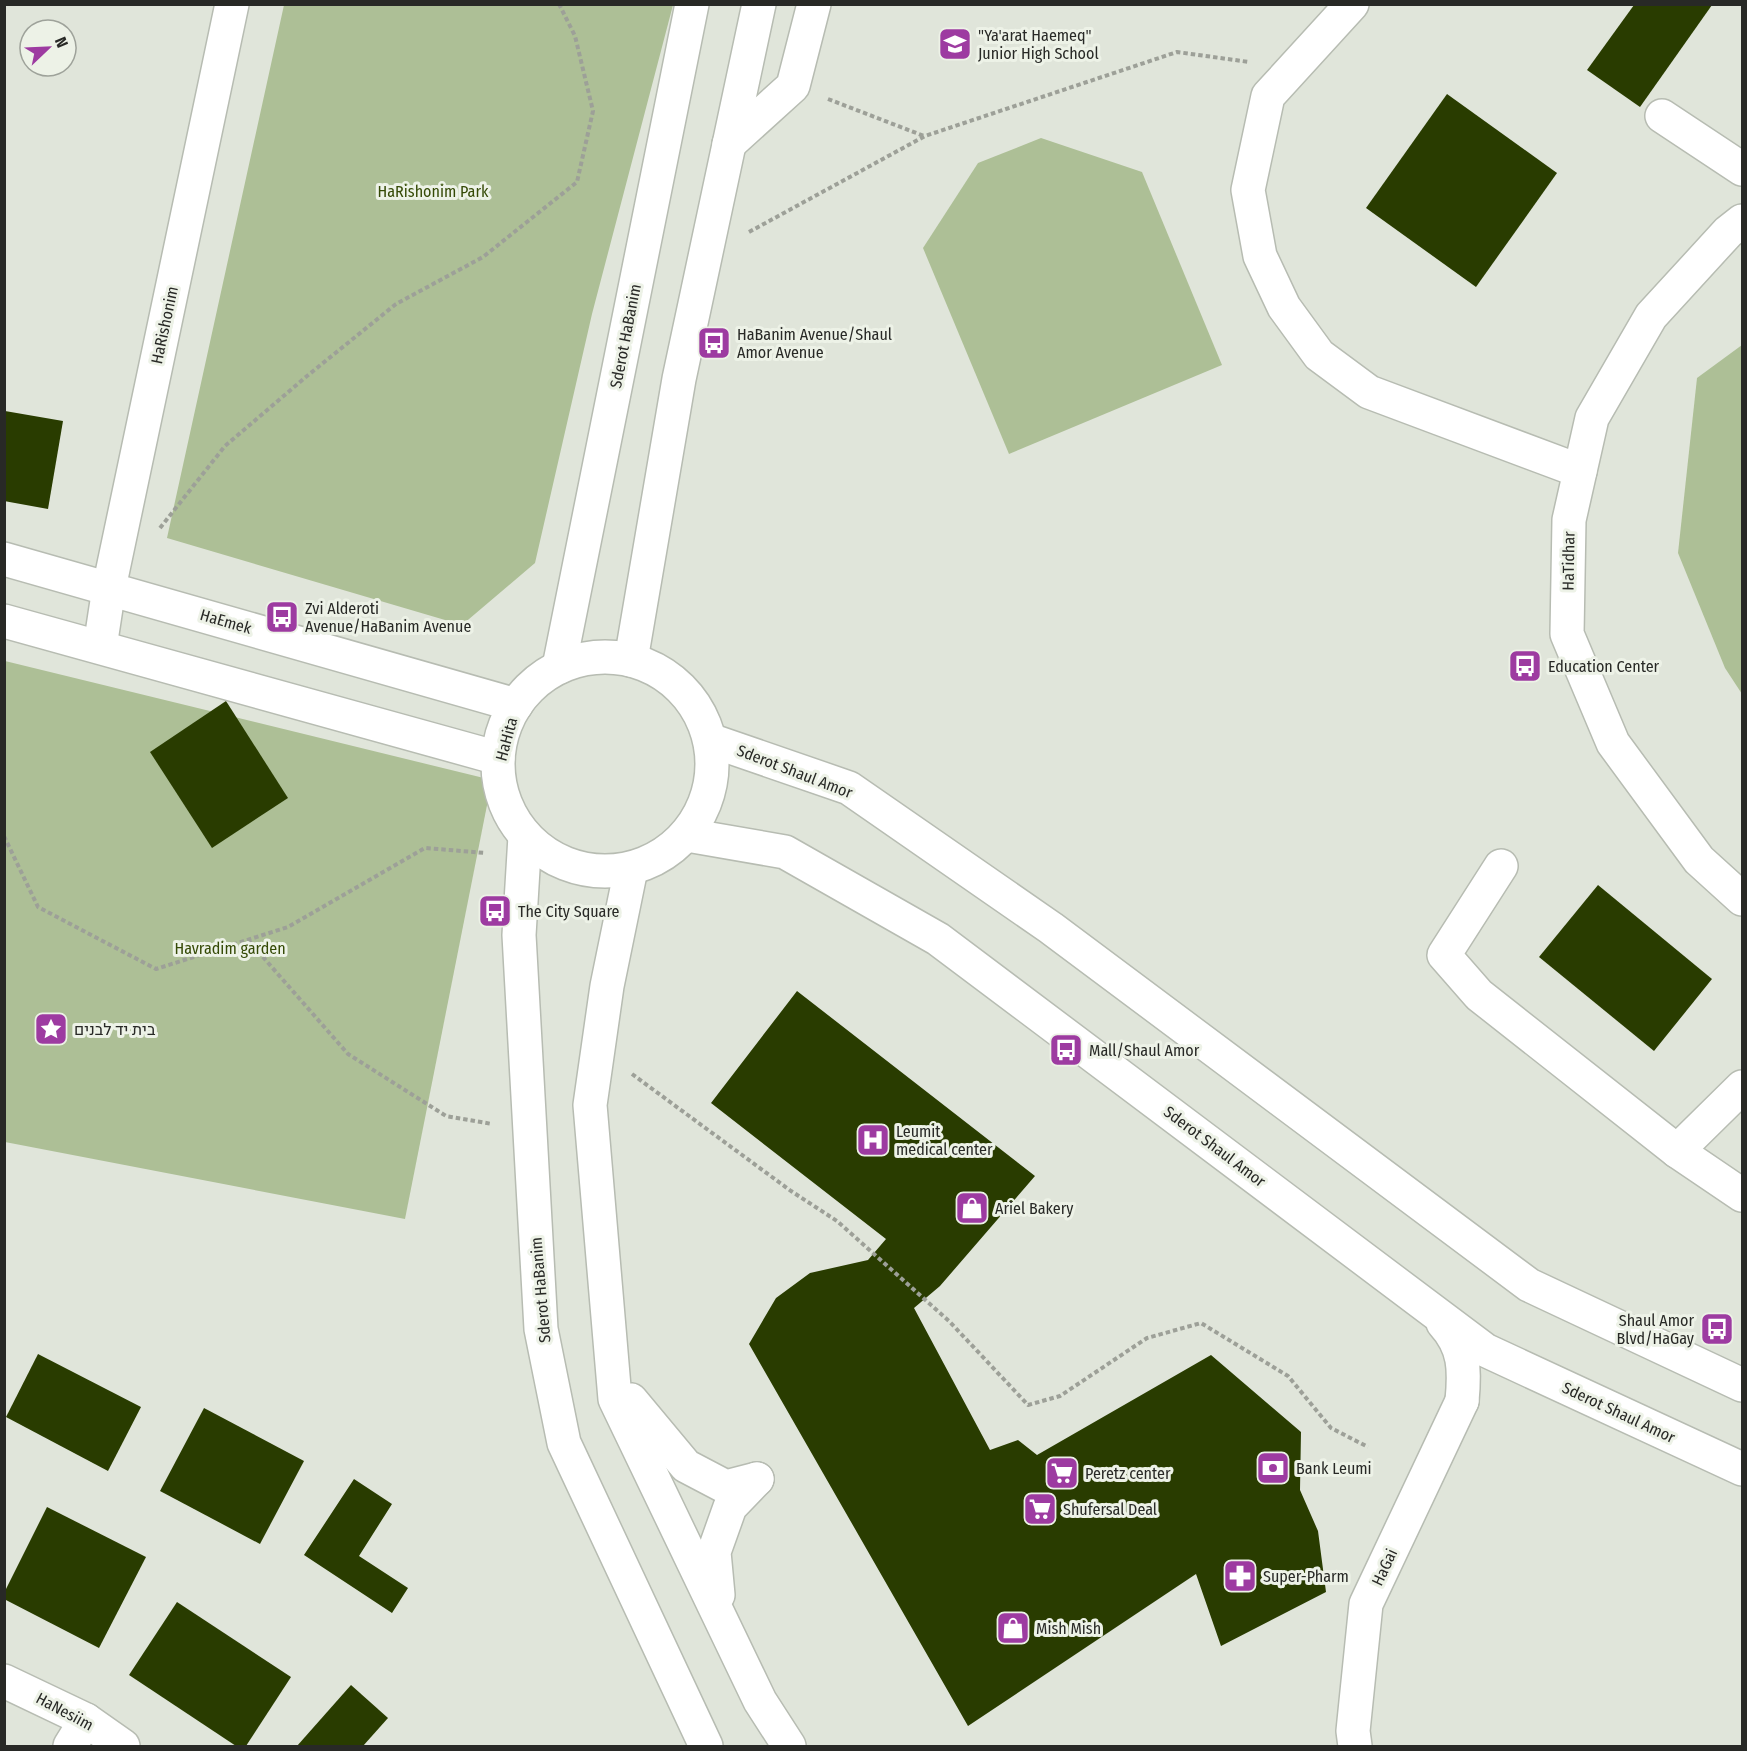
<svg xmlns="http://www.w3.org/2000/svg" width="1747" height="1751" viewBox="0 0 1747 1751" font-family="'Fira Sans Condensed',Heebo,sans-serif">
<style>
.green{fill:#adbf96}
.building{fill:#293c00}
.lines{fill:none;stroke-linecap:round;stroke-linejoin:round}
.minor-casing{stroke:#b7bcb2;stroke-width:36}
.tertiary-casing{stroke:#b7bcb2;stroke-width:36}
.secondary-casing{stroke:#b7bcb2;stroke-width:36}
.path{stroke:#9da098;stroke-width:4;stroke-dasharray:4.5 3;stroke-linecap:butt}
.minor{stroke:#fff;stroke-width:33}
.tertiary{stroke:#fff;stroke-width:33}
.secondary{stroke:#fff;stroke-width:33}
.labels{text-anchor:middle;stroke-width:6;stroke-linejoin:round;paint-order:stroke}
.poi-label{font-size:16px;fill:#282926;stroke:#edf2e7;text-anchor:start}
.park-label{font-size:16px;fill:#354a06;stroke:#edf2e7}
.street-label{font-size:16px;fill:#282926;stroke:#edf2e7}
</style>
<rect width="100%" height="100%" fill="#e0e5da"/>
<g class="green">
<polygon points="284,5 673,5 592,314 535,563 462,625 167,538"/>
<polygon points="1041,138 1142,172 1222,365 1009,454 923,248 978,163"/>
<polygon points="1742,345 1742,694 1725,668 1678,553 1697,378"/>
<polygon points="5,661 492,780 405,1219 5,1142"/>
</g>
<g class="building">
<polygon points="1634,5 1712,5 1640,107 1587,70"/>
<polygon points="1447,94 1557,173 1476,287 1366,208"/>
<polygon points="5,411 63,421 48,509 4,501"/>
<polygon points="226,701 288,798 212,848 150,752"/>
<polygon points="1598,885 1712,979 1654,1051 1539,957"/>
<polygon points="797,991 1035,1176 940,1286 914,1308 990,1450 1018,1440 1037,1455 1211,1355 1301,1432 1300,1490 1318,1531 1326,1592 1221,1646 1196,1574 968,1726 749,1344 776,1298 810,1273 868,1260 886,1239 711,1103"/>
<polygon points="38,1354 141,1407 108,1471 6,1417"/>
<polygon points="204,1408 304,1461 260,1544 160,1491"/>
<polygon points="354,1479 392,1504 359,1556 408,1588 392,1613 304,1555"/>
<polygon points="47,1507 146,1557 99,1648 4,1599 4,1593"/>
<polygon points="177,1602 291,1677 246,1746 236,1746 129,1675"/>
<polygon points="351,1685 388,1718 363,1746 297,1746"/>
</g>
<g class="lines">
<defs>
<g id="minor">
<polyline points="1352,4 1268,96 1248,190 1260,256 1284,307 1319,355 1369,392 1580,471"/>
<polyline points="1662,116 1742,169"/>
<polyline points="729,144 793,86 814,4"/>
<polyline points="100,647 109,588 232,4"/>
<polyline points="1501,866 1444,955 1479,995 1677,1151 1742,1087"/>
<polyline points="1677,1151 1742,1195"/>
<polyline points="4,1681 86,1720 123,1746"/>
<polyline points="70,1746 86,1720"/>
<polyline points="1355,1746 1353,1731 1366,1604 1462,1401"/>
</g>
<g id="tertiary">
<polyline points="1742,221 1728,232 1651,316 1592,418 1569,520 1567,634 1613,743 1699,860 1742,899"/>
<polyline points="710,740 849,788 1051,928 1529,1285 1742,1385"/>
<polyline points="687,835 785,852 938,939 1485,1350 1742,1469"/>
<path d="M1443,1323C1465,1347 1465,1370 1462,1401"/>
</g>
<g id="secondary">
<polyline points="4,559 516,705"/>
<polyline points="4,621 498,758"/>
<circle cx="605" cy="764" r="107"/>
<polyline points="631,660 679,379 759,4"/>
<polyline points="559,667 692,4"/>
<polyline points="525,836 519,935 541,1329 564,1443 706,1746"/>
<polyline points="631,869 607,986 590,1105 615,1399 760,1701 789,1746"/>
<polyline points="631,1400 686,1466 726,1487 757,1479"/>
<polyline points="718,1595 714,1552 730,1507 757,1479"/>
</g>
</defs>
<use href="#minor" class="minor-casing"/>
<use href="#tertiary" class="tertiary-casing"/>
<use href="#secondary" class="secondary-casing"/>
<g class="path">
<polyline points="828,99 924,136"/>
<polyline points="749,232 925,136 1177,52 1249,62"/>
<polyline points="160,528 225,446 307,376 396,304 483,257 577,182 593,111 575,36 559,4"/>
<polyline points="4,836 38,907 156,969 288,927 425,848 486,853"/>
<polyline points="248,940 348,1054 446,1116 492,1124"/>
<polyline points="632,1074 791,1191 837,1221 949,1321 1028,1405 1060,1396 1147,1338 1201,1323 1288,1376 1331,1428 1368,1447"/>
</g>
<use href="#minor" class="minor"/>
<use href="#tertiary" class="tertiary"/>
<use href="#secondary" class="secondary"/>
</g>
<defs>
<symbol id="school-square" viewBox="-11 -11 22 22"><rect x="-9" y="-9" width="18" height="18" rx="4" fill="#9d3ba1" stroke="#edf2e7"/><path d="M0-5L7-2L0 1L-7-2ZM-4 1L0 2.5L4 1V4Q0 6-4 4Z" fill="#fff"/></symbol>
<symbol id="bus-square" viewBox="-11 -11 22 22"><rect x="-9" y="-9" width="18" height="18" rx="4" fill="#9d3ba1" stroke="#edf2e7"/><path d="M-5-6H5V4H4V6H2V4H-2V6H-4V4H-5ZM-3.5-4V0h7V-4ZM-3.5 1.2v1.5H-2V1.2ZM2 1.2v1.5H3.5V1.2Z" fill="#fff"/></symbol>
<symbol id="sight-square" viewBox="-11 -11 22 22"><rect x="-9" y="-9" width="18" height="18" rx="4" fill="#9d3ba1" stroke="#edf2e7"/><path d="M0-6L1.8-2.2L6-1.7L2.9 1.2L3.7 5.4L0 3.3L-3.7 5.4L-2.9 1.2L-6-1.7L-1.8-2.2Z" fill="#fff"/></symbol>
<symbol id="hospital-square" viewBox="-11 -11 22 22"><rect x="-9" y="-9" width="18" height="18" rx="4" fill="#9d3ba1" stroke="#edf2e7"/><path d="M-5-5h3v3.5h4V-5h3V5h-3V1.5h-4V5h-3Z" fill="#fff"/></symbol>
<symbol id="shop-square" viewBox="-11 -11 22 22"><rect x="-9" y="-9" width="18" height="18" rx="4" fill="#9d3ba1" stroke="#edf2e7"/><path d="M-5-2.5h2.3a2.7 3.5 0 0 1 5.4 0H5L5.5 6h-11ZM-1.5-2.5h3a1.5 2.3 0 0 0-3 0Z" fill="#fff"/></symbol>
<symbol id="bank-square" viewBox="-11 -11 22 22"><rect x="-9" y="-9" width="18" height="18" rx="4" fill="#9d3ba1" stroke="#edf2e7"/><path d="M-6-4H6V4H-6ZM0-2.3a2.3 2.3 0 1 0 0 4.6a2.3 2.3 0 1 0 0-4.6Z" fill="#fff"/></symbol>
<symbol id="supermarket-square" viewBox="-11 -11 22 22"><rect x="-9" y="-9" width="18" height="18" rx="4" fill="#9d3ba1" stroke="#edf2e7"/><path d="M-6-5.5h2.5l.6 2H6L4.5 2H-2.5L-4.4-4H-6ZM-1.5 3.2a1.3 1.3 0 1 0 .1 0ZM3 3.2a1.3 1.3 0 1 0 .1 0Z" fill="#fff"/></symbol>
<symbol id="pharmacy-square" viewBox="-11 -11 22 22"><rect x="-9" y="-9" width="18" height="18" rx="4" fill="#9d3ba1" stroke="#edf2e7"/><path d="M-2-6h4v4h4v4h-4v4h-4v-4h-4v-4h4Z" fill="#fff"/></symbol>
</defs>
<g fill-rule="evenodd">
<use href="#school-square" x="936" y="25" width="38" height="38"/>
<use href="#bus-square" x="695" y="324" width="38" height="38"/>
<use href="#bus-square" x="263" y="598" width="38" height="38"/>
<use href="#bus-square" x="1506" y="647" width="38" height="38"/>
<use href="#bus-square" x="476" y="892" width="38" height="38"/>
<use href="#sight-square" x="32" y="1010" width="38" height="38"/>
<use href="#bus-square" x="1047" y="1031" width="38" height="38"/>
<use href="#hospital-square" x="854" y="1121" width="38" height="38"/>
<use href="#shop-square" x="953" y="1189" width="38" height="38"/>
<use href="#bus-square" x="1698" y="1310" width="38" height="38"/>
<use href="#bank-square" x="1254" y="1449" width="38" height="38"/>
<use href="#supermarket-square" x="1043" y="1454" width="38" height="38"/>
<use href="#supermarket-square" x="1021" y="1490" width="38" height="38"/>
<use href="#pharmacy-square" x="1221" y="1557" width="38" height="38"/>
<use href="#shop-square" x="994" y="1609" width="38" height="38"/>
</g>
<g class="labels">
<g class="poi-label">
<text x="978" y="41">"Ya'arat Haemeq"<tspan x="978" dy="18">Junior High School</tspan></text>
<text x="737" y="340">HaBanim Avenue/Shaul<tspan x="737" dy="18">Amor Avenue</tspan></text>
<text x="305" y="614">Zvi Alderoti<tspan x="305" dy="18">Avenue/HaBanim Avenue</tspan></text>
<text x="1548" y="672">Education Center</text>
<text x="518" y="917">The City Square</text>
<text x="74" y="1035">בית יד לבנים</text>
<text x="1089" y="1056">Mall/Shaul Amor</text>
<text x="896" y="1137">Leumit<tspan x="896" dy="18">medical center</tspan></text>
<text x="995" y="1214">Ariel Bakery</text>
<text x="1694" y="1326" text-anchor="end">Shaul Amor<tspan x="1694" dy="18">Blvd/HaGay</tspan></text>
<text x="1296" y="1474">Bank Leumi</text>
<text x="1085" y="1479">Peretz center</text>
<text x="1063" y="1515">Shufersal Deal</text>
<text x="1263" y="1582">Super-Pharm</text>
<text x="1036" y="1634">Mish Mish</text>
</g>
<g class="park-label">
<text x="433" y="197">HaRishonim Park</text>
<text x="230" y="954">Havradim garden</text>
</g>
<g class="street-label">
<text transform="translate(164 325) rotate(-78)" y="6">HaRishonim</text>
<text transform="translate(625 336) rotate(-79)" y="6">Sderot HaBanim</text>
<text transform="translate(1568 561) rotate(-89)" y="6">HaTidhar</text>
<text transform="translate(226 621) rotate(16)" y="6">HaEmek</text>
<text transform="translate(506 739) rotate(-75)" y="6">HaHita</text>
<text transform="translate(795 771) rotate(21)" y="6">Sderot Shaul Amor</text>
<text transform="translate(1215 1146) rotate(37)" y="6">Sderot Shaul Amor</text>
<text transform="translate(540 1290) rotate(-95)" y="6">Sderot HaBanim</text>
<text transform="translate(1619 1412) rotate(25)" y="6">Sderot Shaul Amor</text>
<text transform="translate(1384 1567) rotate(-65)" y="6">HaGai</text>
<text transform="translate(65 1711) rotate(28)" y="6">HaNesiim</text>
</g>
</g>
<rect width="1747" height="1751" fill="none" stroke="#282926" stroke-width="12"/>
<g transform="translate(48 48) rotate(67)"><circle r="28" fill="#edf2e7" stroke="#9ea29a" stroke-width="1.5"/>
<path d="M0-4.5L10 22L0 15L-10 22Z" fill="#9d3ba1"/>
<text y="-9" font-size="16" font-weight="bold" text-anchor="middle" fill="#282926">N</text>
</g>
</svg>
